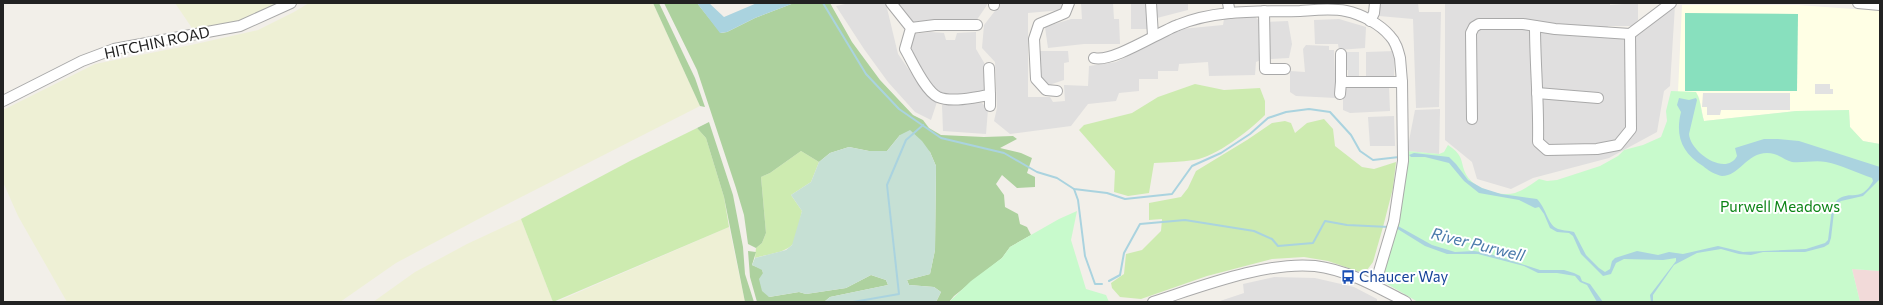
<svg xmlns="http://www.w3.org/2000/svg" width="1883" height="305" viewBox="0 0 1883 305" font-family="Commissioner,sans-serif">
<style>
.residential{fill:#e0dfdf}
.commercial{fill:#f2dad9}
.education{fill:#ffffe5}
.farmland{fill:#eef0d5}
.grass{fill:#cdebb0}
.forest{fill:#add19e}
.wetland{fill:#c6e0d4}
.park{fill:#c8facc}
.pitch{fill:#88e0be}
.parking{fill:#e2e2e2}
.water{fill:#aad3df}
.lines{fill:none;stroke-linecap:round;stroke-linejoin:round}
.stream{stroke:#aad3df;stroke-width:2}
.minor-casing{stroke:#a9a9a9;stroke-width:12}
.minor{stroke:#fff;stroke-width:10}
.labels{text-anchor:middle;stroke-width:4;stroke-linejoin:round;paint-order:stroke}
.street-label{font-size:15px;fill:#222;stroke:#fff}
.park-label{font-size:15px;fill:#0c8416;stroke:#fff}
.transit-label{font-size:15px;fill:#164399;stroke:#fff;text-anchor:start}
.water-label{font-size:16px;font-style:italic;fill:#4a7aab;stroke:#fff}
</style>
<rect width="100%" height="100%" fill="#f2efe9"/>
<g class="residential">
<polygon points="850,3 886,4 898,54 927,96 937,102 931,120 915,112 888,82 864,49 836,6"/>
<polygon points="897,3 987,3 987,5 976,21 926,20 924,24 913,24"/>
<polygon points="998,3 1067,3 1062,10 1028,13 1028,97 1050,97 1053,102 1065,101 1064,85 1088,86 1089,66 1116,62 1181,29 1223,25 1224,19 1255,17 1260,21 1261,60 1256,62 1255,75 1209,76 1208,62 1179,64 1178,71 1158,71 1158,79 1139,79 1139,91 1119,93 1116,101 1088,104 1071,126 1010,134 994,121 997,108 995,62 982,48 984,25 998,7"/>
<polygon points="1081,3 1113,3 1114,19 1119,19 1120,44 1084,44 1048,48 1045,27 1071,19 1082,19"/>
<rect x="1131" y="3" width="19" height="26"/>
<polygon points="1155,3 1188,3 1188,10 1157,18"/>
<polygon points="1380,3 1418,3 1419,12 1441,12 1439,107 1416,108 1413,19 1379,16"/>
<polygon points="1445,3 1610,3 1610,5 1638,3 1638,20 1632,26 1608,26 1607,37 1623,38 1627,40 1675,5 1670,86 1664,91 1657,132 1609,158 1533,178 1511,189 1477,179 1472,162 1445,140"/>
<polygon points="1339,19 1366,27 1365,48 1339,50 1338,44 1315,44 1314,20"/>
<polygon points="1288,21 1292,44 1289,58 1271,59 1267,55 1267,22"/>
<polygon points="931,32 944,33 946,40 955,40 957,33 976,32 976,49 986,66 985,91 946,96 931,86 910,49 914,34"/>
<polygon points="1306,45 1329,46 1329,50 1334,50 1336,98 1296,96 1290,92 1290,71 1305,72 1303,49"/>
<polygon points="1038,51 1068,51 1069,62 1064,63 1064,80 1046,86 1039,80"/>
<polygon points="1395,51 1394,77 1366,79 1366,52"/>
<polygon points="1389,87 1390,111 1350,113 1343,110 1343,91 1347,88"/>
<polygon points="982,103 988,109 986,134 943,131 942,105"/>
<polygon points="1440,109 1439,154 1407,151 1415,110"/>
<polygon points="1394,116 1395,146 1370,146 1368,117"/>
<polygon points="1274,277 1315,278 1354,287 1377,299 1377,302 1217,302 1244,293 1243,284"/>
</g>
<polygon class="commercial" points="1852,269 1880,271 1880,302 1860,302"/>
<polygon class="education" points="1682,5 1798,5 1880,11 1880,144 1863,141 1850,127 1849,110 1796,111 1704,121 1699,97 1696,93 1678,92"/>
<g class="farmland">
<polygon points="175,3 279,3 235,22 194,31"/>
<polygon points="309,3 653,3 700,106 486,215 396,263 340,302 67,302 18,216 3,182 3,110 95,64 191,45 258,30 294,12"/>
<polygon points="521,219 553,302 373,302 415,272 467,244"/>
<polygon points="729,227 745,302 556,302"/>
</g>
<g class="grass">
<path d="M1195,84L1224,90L1260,88L1265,101V115C1250,130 1216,157 1194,160C1181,162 1167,162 1154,163L1149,193L1128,196L1114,192L1115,171L1079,130L1084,125L1132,113L1158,97Z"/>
<polygon points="1324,119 1333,129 1335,146 1362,167 1374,169 1396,162 1393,188 1383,227 1373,262 1367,270 1360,272 1328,261 1304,257 1272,259 1207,276 1141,299 1120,297 1112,288 1111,283 1124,274 1126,254 1142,250 1161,231 1162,219 1149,220 1149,203 1181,197 1188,188 1196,171 1247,140 1272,123 1285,121 1291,123 1295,133 1307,123"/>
<polygon points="697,128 706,138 724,197 729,227 553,302 521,219 630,161"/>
<path d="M801,151L819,162L811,182L791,195L802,211L795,241C789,253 767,254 755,258L756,248L762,243L766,233L761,177L770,173Z"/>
</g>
<g class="forest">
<polygon points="653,3 659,3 695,78 705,107 700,106"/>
<polygon points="664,3 697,3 721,33 727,32 755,18 794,3 830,3 852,42 880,80 913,115 923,120 929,128 941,135 984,137 1013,136 1017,139 1000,148 1021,153 1032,158 1027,173 1035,177 1035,187 1017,188 1002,175 996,184 1004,195 1005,207 1018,214 1020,224 1027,227 1031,235 1010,247 1002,258 954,296 949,302 936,302 941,292 934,287 909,285 907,280 930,274 935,250 936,166 930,152 900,135 887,151 869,151 849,147 830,153 819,162 801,151 770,173 761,177 766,233 762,243 756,248 748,244 744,215 736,188 697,70"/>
<polygon points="709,122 733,195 743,247 745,274 754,302 745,302 724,197 706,138 697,128"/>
<polygon points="748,251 756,252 752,265 762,269 769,297 799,292 806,294 846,288 871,275 886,280 888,285 830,297 824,302 757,302 750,277"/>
</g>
<polygon class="wetland" points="910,130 922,141 930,152 936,166 935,250 930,274 907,280 909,285 934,287 941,292 936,302 824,302 830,297 888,285 886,280 871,275 846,288 806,294 799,292 769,297 762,291 759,279 763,273 762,270 752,265 755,258 786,250 792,245 802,211 791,195 811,182 819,162 830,153 849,147 869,151 887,151 900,135"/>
<g class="park">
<path d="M1671,91L1696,92C1701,100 1701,112 1704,121L1796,111L1849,110L1850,127L1863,141L1880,144V271L1852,269L1860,302H1418L1382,281L1381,275L1407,151L1439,154L1444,152L1448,145C1466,157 1459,162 1467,176C1475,189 1501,197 1515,193C1524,190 1532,184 1539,179L1547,181L1557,180L1600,166L1618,156L1624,150L1643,145L1661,137L1667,121L1666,111Z"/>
<polygon points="1077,211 1071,240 1086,289 1106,295 1109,302 949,302 971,281 1002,258 1010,247 1059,219"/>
</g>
<polygon class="pitch" points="1685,13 1798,14 1797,91 1685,91"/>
<g class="parking">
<polygon points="1342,52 1359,52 1359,77 1348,77 1348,70 1342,70"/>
<polygon points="1815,84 1830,84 1830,89 1833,89 1833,94 1815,94"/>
<polygon points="1703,93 1790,93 1790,110 1721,110 1720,115 1707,115 1707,107 1702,107"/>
</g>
<g class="water">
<polygon points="697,3 709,3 724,17 757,3 794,3 755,18 727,32 720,33"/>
<path d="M1679,98L1689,100L1696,98L1697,100L1689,134C1690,152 1726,177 1737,156L1735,148L1764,139H1778L1799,141L1880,167V179L1863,196L1841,201L1836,205L1834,212L1831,238L1829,244L1824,247L1805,252H1763L1751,255L1739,254L1721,249L1697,253L1674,265L1653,295V302H1651L1650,295L1676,261V258L1663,260L1624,259L1616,263L1611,274L1603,276L1581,254L1573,236L1569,233L1557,232L1550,228L1544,214L1539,207L1535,208L1519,200L1479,193L1464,181L1449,163L1425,157H1411L1409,155L1414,153L1449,157L1456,164L1468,180L1482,188L1501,194L1537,199C1546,208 1548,224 1556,228C1561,231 1568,230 1574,232L1586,255L1599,268L1605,272L1610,269L1612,261L1615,258L1637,251L1658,255L1669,252L1683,254L1718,246L1743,252L1806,249L1825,243L1828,240L1832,209L1837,200C1851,189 1860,204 1873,181L1872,178C1857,173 1841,165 1826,162C1815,160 1803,163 1792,162C1784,160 1778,153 1767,153C1747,153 1739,176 1722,176C1716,175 1707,170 1703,166C1682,153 1675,136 1681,112L1677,105Z"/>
<polygon points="1398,226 1432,245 1455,252 1474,251 1487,253 1540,270 1564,270 1574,273 1580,276 1582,281 1590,284 1603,302 1597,302 1587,285 1580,282 1575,276 1557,273 1538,273 1524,266 1478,254 1447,254 1425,246 1396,228"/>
</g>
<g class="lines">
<g class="stream">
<polyline points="823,3 866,74 899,109 941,138 1004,153 1037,172 1057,178 1074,189 1107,193 1125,199 1172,194 1192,166 1221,153 1250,134 1268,118 1286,112 1309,109 1330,112 1351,135 1360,151 1373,160 1399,157"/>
<polyline points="1074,189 1078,200 1085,256 1095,284 1102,284"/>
<polyline points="1109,281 1120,275 1124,253 1140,224 1185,220 1254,231 1272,239 1278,246 1313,243 1325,221 1347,225 1389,227"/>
<polyline points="853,302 899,294 887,185 906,140 923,125"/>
</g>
<defs>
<g id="minor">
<path d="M891,3L911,28L905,49C912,61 925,91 938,97C952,103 975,97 990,95L989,68"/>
<polyline points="994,3 994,5"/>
<polyline points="1151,3 1153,36"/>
<polyline points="1228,3 1230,13"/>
<polyline points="1858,3 1880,5"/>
<polyline points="1264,11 1265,69 1285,69"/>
<polyline points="1370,21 1374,13 1375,3"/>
<path d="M1535,26C1535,65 1539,103 1538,142L1547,150L1597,149L1618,145L1631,129L1630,34"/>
<polyline points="911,28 935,25 977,25"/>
<polyline points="1630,34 1671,3"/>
<polyline points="1341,54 1341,82 1402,82"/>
<path d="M1094,58C1112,63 1159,32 1178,25C1217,9 1259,12 1300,11C1315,10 1331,8 1346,11C1361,14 1380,24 1390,36C1396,42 1398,50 1400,58L1402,82L1403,161L1394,221L1375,285"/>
<polyline points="1057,91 1046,90 1036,79 1034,39 1039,24 1065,13 1069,3"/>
<polyline points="1537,93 1598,98"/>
<polyline points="1340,94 1341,82"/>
<polyline points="3,101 82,61 114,49 240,26 291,3"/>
<polyline points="990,106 990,95"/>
<polyline points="1472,119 1471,33 1474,27 1479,24 1523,24 1555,29 1630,34"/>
<path d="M1153,302C1200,287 1267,261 1315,266C1348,270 1377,287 1406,302"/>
</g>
</defs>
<use href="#minor" class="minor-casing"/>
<use href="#minor" class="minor"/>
</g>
<defs>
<symbol id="bus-bare" viewBox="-9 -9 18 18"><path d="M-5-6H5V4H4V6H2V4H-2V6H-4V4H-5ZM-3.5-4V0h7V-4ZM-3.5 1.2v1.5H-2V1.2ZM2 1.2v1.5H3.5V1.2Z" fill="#1a4fb4" stroke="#fff" stroke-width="2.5" paint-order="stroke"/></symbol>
</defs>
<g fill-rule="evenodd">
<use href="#bus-bare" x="1338" y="267" width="20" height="20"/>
</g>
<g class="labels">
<g class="street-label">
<text transform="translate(157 43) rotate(-12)" y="5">HITCHIN ROAD</text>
</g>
<g class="park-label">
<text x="1780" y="212">Purwell Meadows</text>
</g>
<g class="transit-label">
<text x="1359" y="282">Chaucer Way</text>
</g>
<g class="water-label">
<text transform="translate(1478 244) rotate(14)" y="6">River Purwell</text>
</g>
</g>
<rect width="1883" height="305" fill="none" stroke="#222222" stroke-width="8"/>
</svg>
